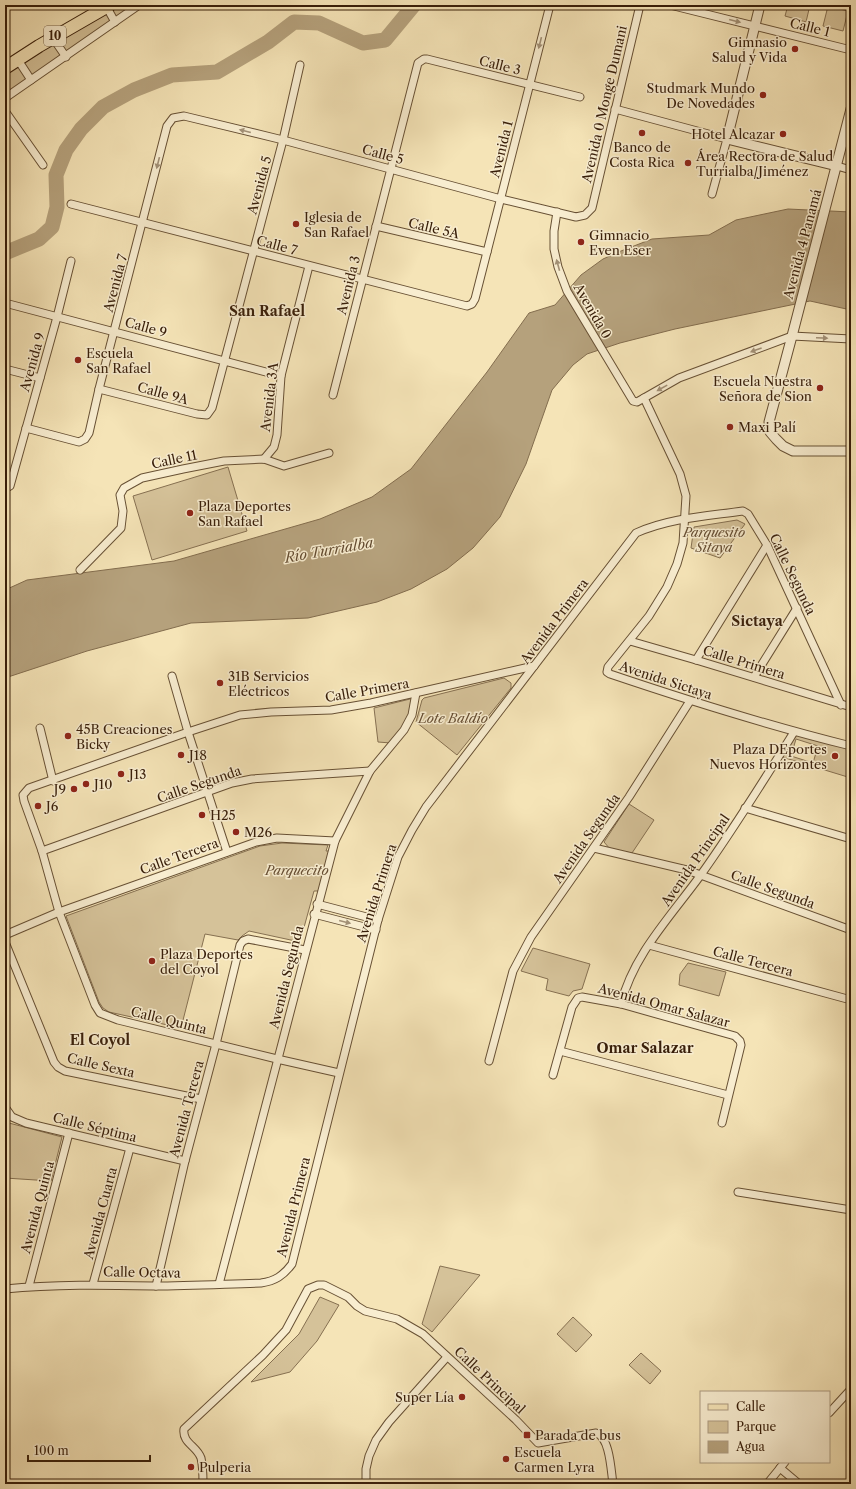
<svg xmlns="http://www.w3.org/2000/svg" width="856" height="1489" viewBox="0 0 856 1489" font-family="'Libre Caslon Text',serif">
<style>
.green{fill:#d5c299;stroke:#867051;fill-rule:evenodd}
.water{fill:#b5a17c;stroke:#836d4e}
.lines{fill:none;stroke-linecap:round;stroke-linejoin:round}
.river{stroke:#b5a17c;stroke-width:15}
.minor-casing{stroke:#675034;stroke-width:9}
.tertiary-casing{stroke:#675034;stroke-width:11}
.primary-casing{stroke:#381e09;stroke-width:14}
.minor{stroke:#f8edd0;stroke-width:7}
.tertiary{stroke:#f8edd0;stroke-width:9}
.primary{stroke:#f5e4b7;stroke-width:12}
.oneway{fill:#a29076}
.poi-dot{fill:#8f2418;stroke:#f8edd0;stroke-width:1.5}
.labels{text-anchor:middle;stroke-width:3;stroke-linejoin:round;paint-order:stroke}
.shield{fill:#f8edd0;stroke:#725c45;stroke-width:1}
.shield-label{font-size:12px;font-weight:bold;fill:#381e09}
.street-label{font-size:13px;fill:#381e09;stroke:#f8edd0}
.poi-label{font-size:13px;fill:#381e09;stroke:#f8edd0;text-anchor:start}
.park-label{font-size:13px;font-style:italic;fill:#674f34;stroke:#f8edd0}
.neighbourhood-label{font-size:14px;font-weight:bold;fill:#381e09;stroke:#f8edd0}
.water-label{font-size:14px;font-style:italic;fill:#644c31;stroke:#f8edd0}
</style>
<rect width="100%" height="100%" fill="#f5e4b7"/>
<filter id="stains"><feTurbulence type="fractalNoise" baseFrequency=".005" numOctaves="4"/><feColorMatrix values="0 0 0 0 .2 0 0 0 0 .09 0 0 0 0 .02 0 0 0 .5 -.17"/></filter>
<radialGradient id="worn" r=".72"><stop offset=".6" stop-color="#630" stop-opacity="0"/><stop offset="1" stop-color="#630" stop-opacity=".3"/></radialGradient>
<g class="green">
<polygon points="125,5 136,5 5,94 5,72 104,11"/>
<polygon points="788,5 810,5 806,22 785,16"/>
<polygon points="828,6 848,11 843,31 823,26"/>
<polygon points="228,467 247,531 152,560 133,496"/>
<polygon points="737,520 745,524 720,558 691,548 694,527"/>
<polygon points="504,678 511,683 511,688 457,755 416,722 422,700 424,698"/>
<polygon points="414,698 407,724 391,743 378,742 374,708"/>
<path d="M795,734L851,749V778L782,757ZM796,739L818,746L813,763L791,756Z"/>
<polygon points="629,804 654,820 632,853 610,849 604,842"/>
<polygon points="282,843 328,845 326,851 329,851 319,891 314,891 300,942 249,931 242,936 238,940 205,934 181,1028 109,1012 103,1008 99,1002 66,916 260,846"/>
<polygon points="533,948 590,964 582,989 573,991 569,996 546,990 548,979 521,971"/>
<polygon points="688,963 726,972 719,996 679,985 680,974"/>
<polygon points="5,1118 9,1123 62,1137 51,1181 5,1178"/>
<polygon points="440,1266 480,1275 432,1332 422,1324"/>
<polygon points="320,1297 339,1305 317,1341 290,1372 251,1382 299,1334"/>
<polygon points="573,1317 592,1335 576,1352 557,1334"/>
<polygon points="641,1353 661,1371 650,1384 629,1365"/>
</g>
<polygon class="water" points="788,209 851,212 851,310 810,301 675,329 620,343 587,354 573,365 552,390 526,464 500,517 473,548 447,569 411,589 377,602 308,618 191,623 87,651 5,678 5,590 27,580 174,561 320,519 372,497 411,469 487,372 529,313 555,305 581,275 603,259 621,251 652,239 709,235 736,220"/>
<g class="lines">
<polyline class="river" points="5,253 39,239 52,227 57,207 56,175 66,150 81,129 103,107 134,90 172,75 217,72 268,42 294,22 319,23 363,43 385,40 414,5"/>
<defs>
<g id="minor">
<polyline points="107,5 106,6 115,22"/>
<polyline points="670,5 851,50"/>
<polyline points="53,38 66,57"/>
<polyline points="18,60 31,80"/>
<polyline points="5,98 139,5"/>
<polyline points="615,109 727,139 712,194"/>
<polyline points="5,111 43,165"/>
<polyline points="837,166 851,170"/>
<polyline points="71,204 467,306 472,304 475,299 550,5"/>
<polyline points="557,212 554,231 554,249 558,267 567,291 633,401 637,402 679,378 792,336 851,339"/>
<polyline points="376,226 487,252"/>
<polyline points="5,303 281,376"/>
<polyline points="5,369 40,378"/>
<polyline points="99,389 197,414 207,415 212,408 283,140 300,65"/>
<polyline points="333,395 418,63 424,59 427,59 580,97"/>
<path d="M644,398L680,474L686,496L683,543L677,564L667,587L649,616L608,667L607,672L610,674C690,701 770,726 851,746"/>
<polyline points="26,428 79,442 85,439 89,433 99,389 167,126 173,118 184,116 283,140 501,199 576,217 585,215 592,208 640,5"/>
<polyline points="264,459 274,447 277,435 281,376 309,266"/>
<polyline points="5,489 10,486 57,317 71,261"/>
<polyline points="80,570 121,528 123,511 120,495 124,488 142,478 183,469 224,461 264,459 284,466 329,453"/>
<polyline points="630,641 696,660 851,707"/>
<polyline points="696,660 767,545"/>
<polyline points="172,676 188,732 227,852"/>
<polyline points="754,677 797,608"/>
<polyline points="40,728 53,781"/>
<polyline points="745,808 851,839"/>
<polyline points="594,848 687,870 851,930"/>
<polyline points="42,851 232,783 252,779 370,771"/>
<polyline points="317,904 378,920"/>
<polyline points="314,914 376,930"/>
<polyline points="5,935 59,912 256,842 277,838 335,841"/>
<polyline points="5,942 54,1062 58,1067 65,1071 201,1099"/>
<polyline points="649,945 851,1000"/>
<path d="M621,1004C633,955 671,916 700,876C733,830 764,780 794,732"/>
<polyline points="560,1051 728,1095"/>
<polyline points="489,1061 513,971 531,937 629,797 690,701"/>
<polyline points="339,1073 277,1059 118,1020 100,1013 95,1005 59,912 42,851 24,801 23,795 29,788 188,732 240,715 271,712 331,710 371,703 534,666"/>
<polyline points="553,1075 572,1007 578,998 582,997 621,1004 735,1036 740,1041 741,1045 722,1123"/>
<polyline points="5,1107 12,1117 26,1123 185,1161"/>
<polyline points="738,1192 851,1210"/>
<polyline points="93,1284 130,1148"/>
<polyline points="219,1284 335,841 370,771 404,730 412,715 416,693"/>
<polyline points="29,1286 69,1133"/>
<polyline points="156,1286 185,1161 216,1044 240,945 243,941 248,939 305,950"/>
<path d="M5,1289C55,1284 104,1285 154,1286C190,1286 225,1284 261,1283C275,1281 283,1276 292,1264L378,920L398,857L412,830L426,807L636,533C669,518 708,516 743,511L748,514L767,545L841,705"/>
<polyline points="829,1413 851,1389"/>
<polyline points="780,1468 799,1484"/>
<path d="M203,1484C203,1476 203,1466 201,1458C197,1446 182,1443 184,1429L263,1355L286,1330L308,1289L318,1285H324L348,1297L357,1306L365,1311L397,1319L423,1334L516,1420L538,1443L596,1433C610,1437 611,1471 613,1484"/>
<polyline points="366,1484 366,1469 369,1456 376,1440 389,1422 447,1357"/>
<polyline points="767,1484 785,1462"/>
</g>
<g id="tertiary">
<polyline points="760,5 727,139 837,166"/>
<polyline points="851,109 792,336 769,422 770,432 776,439 783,446 793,451 851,451"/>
</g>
<polyline id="primary" points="5,68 39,46 110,5"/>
</defs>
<use href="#minor" class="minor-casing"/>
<use href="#tertiary" class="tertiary-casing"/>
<use href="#primary" class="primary-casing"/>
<use href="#minor" class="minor"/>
<use href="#tertiary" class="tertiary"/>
<use href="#primary" class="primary"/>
</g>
<defs><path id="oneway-solid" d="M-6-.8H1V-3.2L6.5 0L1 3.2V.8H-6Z"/></defs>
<g class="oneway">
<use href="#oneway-solid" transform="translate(735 21) rotate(14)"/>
<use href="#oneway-solid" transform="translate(540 43) rotate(104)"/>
<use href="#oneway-solid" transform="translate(245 131) rotate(-166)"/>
<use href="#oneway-solid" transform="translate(158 163) rotate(104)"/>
<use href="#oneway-solid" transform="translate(558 265) rotate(-105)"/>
<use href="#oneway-solid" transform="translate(822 338) rotate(3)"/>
<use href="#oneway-solid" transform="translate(756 350) rotate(160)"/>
<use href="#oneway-solid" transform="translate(662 388) rotate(151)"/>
<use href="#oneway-solid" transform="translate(345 922) rotate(14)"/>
</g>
<g class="poi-dot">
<circle cx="795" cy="49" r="4"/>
<circle cx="763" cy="95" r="4"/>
<circle cx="642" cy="133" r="4"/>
<circle cx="783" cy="134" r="4"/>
<circle cx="688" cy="163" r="4"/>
<circle cx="296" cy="224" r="4"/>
<circle cx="581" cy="242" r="4"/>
<circle cx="78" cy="360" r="4"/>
<circle cx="820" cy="388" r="4"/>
<circle cx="730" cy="427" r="4"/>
<circle cx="190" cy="513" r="4"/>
<circle cx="220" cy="683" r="4"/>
<circle cx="68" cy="736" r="4"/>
<circle cx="181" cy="755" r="4"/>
<circle cx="835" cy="756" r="4"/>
<circle cx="121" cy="774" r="4"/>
<circle cx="86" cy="784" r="4"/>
<circle cx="74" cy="789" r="4"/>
<circle cx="38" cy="806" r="4"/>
<circle cx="202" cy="815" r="4"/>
<circle cx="236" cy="832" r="4"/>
<circle cx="152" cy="961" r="4"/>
<circle cx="462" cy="1397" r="4"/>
<rect x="523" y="1431" width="8" height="8" rx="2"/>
<circle cx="506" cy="1459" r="4"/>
<circle cx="191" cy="1467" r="4"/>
</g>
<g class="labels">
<rect class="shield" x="44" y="26" width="22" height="20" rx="3"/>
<g class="shield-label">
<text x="55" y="40">10</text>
</g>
<g class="street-label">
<text transform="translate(810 27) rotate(14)" y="5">Calle 1</text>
<text transform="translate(500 65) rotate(14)" y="5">Calle 3</text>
<text transform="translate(604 104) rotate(-77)" y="5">Avenida 0 Monge Dumani</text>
<text transform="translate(501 149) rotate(-76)" y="5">Avenida 1</text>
<text transform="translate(383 154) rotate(15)" y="5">Calle 5</text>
<text transform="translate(259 185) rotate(-75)" y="5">Avenida 5</text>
<text transform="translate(434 228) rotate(13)" y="5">Calle 5A</text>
<text transform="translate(802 244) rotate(-75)" y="5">Avenida 4 Panamá</text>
<text transform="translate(277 245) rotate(15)" y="5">Calle 7</text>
<text transform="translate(115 283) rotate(-75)" y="5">Avenida 7</text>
<text transform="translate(348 285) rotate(-76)" y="5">Avenida 3</text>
<text transform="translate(593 311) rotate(60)" y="5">Avenida 0</text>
<text transform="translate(146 327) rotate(15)" y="5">Calle 9</text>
<text transform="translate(32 362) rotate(-74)" y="5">Avenida 9</text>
<text transform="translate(163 393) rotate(15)" y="5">Calle 9A</text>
<text transform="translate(269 397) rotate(-83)" y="5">Avenida 3A</text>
<text transform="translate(174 459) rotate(-12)" y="5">Calle 11</text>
<text transform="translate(793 574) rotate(64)" y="5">Calle Segunda</text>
<text transform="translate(554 621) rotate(-53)" y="5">Avenida Primera</text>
<text transform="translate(744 662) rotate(17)" y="5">Calle Primera</text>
<text transform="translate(666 680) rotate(18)" y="5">Avenida Sictaya</text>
<text transform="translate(367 690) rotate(-10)" y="5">Calle Primera</text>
<text transform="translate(199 784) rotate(-19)" y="5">Calle Segunda</text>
<text transform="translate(586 838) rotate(-55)" y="5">Avenida Segunda</text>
<text transform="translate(179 856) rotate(-20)" y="5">Calle Tercera</text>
<text transform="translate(695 860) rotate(-55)" y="5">Avenida Principal</text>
<text transform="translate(773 889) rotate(20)" y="5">Calle Segunda</text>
<text transform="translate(376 893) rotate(-72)" y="5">Avenida Primera</text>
<text transform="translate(753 961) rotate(15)" y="5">Calle Tercera</text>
<text transform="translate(286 977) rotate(-76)" y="5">Avenida Segunda</text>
<text transform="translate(664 1005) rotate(15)" y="5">Avenida Omar Salazar</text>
<text transform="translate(169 1020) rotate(14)" y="5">Calle Quinta</text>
<text transform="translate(101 1065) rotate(13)" y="5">Calle Sexta</text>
<text transform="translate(186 1109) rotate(-75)" y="5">Avenida Tercera</text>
<text transform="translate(95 1127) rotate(14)" y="5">Calle Séptima</text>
<text transform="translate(37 1207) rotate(-75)" y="5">Avenida Quinta</text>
<text transform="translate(293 1207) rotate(-76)" y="5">Avenida Primera</text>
<text transform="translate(100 1213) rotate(-75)" y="5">Avenida Cuarta</text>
<text transform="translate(142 1272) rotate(1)" y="5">Calle Octava</text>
<text transform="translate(490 1380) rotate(43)" y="5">Calle Principal</text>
</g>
<g class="poi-label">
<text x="787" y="47" text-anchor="end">Gimnasio<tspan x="787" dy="15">Salud y Vida</tspan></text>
<text x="755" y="93" text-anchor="end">Studmark Mundo<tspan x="755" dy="15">De Novedades</tspan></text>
<text x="775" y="139" text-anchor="end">Hotel Alcazar</text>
<text x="642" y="152" text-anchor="middle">Banco de<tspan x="642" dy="15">Costa Rica</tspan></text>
<text x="696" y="161">Área Rectora de Salud<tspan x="696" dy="15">Turrialba/Jiménez</tspan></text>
<text x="304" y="222">Iglesia de<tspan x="304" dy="15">San Rafael</tspan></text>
<text x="589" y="240">Gimnacio<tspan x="589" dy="15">Even Eser</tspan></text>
<text x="86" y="358">Escuela<tspan x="86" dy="15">San Rafael</tspan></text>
<text x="812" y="386" text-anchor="end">Escuela Nuestra<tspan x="812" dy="15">Señora de Sion</tspan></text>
<text x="738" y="432">Maxi Palí</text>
<text x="198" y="511">Plaza Deportes<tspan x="198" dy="15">San Rafael</tspan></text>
<text x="228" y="681">31B Servicios<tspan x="228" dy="15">Eléctricos</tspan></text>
<text x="76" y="734">45B Creaciones<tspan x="76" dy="15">Bicky</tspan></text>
<text x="827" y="754" text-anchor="end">Plaza DEportes<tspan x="827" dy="15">Nuevos Horizontes</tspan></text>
<text x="189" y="760">J18</text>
<text x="129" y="779">J13</text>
<text x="94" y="789">J10</text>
<text x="66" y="794" text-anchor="end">J9</text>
<text x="46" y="811">J6</text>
<text x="210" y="820">H25</text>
<text x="244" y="837">M26</text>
<text x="160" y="959">Plaza Deportes<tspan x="160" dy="15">del Coyol</tspan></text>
<text x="454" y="1402" text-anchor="end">Super Lía</text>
<text x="535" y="1440">Parada de bus</text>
<text x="514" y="1457">Escuela<tspan x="514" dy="15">Carmen Lyra</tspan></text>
<text x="199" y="1472">Pulperia</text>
</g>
<g class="park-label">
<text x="714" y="537">Parquesito<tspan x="714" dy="15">Sitaya</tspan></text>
<text x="453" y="723">Lote Baldío</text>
<text x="297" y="875">Parquecito</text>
</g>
<g class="neighbourhood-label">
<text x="267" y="316">San Rafael</text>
<text x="757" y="626">Sictaya</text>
<text x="100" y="1045">El Coyol</text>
<text x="645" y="1053">Omar Salazar</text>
</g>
<g class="water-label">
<text transform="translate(329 550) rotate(-10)" y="5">Río Turrialba</text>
</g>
</g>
<rect width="856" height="1489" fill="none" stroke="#f5e4b7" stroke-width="20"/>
<rect x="6" y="6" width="844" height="1477" fill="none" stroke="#381e09" stroke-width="2"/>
<rect x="10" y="10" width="836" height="1469" fill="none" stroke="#381e09"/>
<rect x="700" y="1391" width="130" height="72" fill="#f8edd0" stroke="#ab9a80"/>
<rect x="708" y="1404" width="20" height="6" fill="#f5e4b7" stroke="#ab9a80"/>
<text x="736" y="1411" font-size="12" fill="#381e09">Calle</text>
<rect x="708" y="1421" width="20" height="12" fill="#d5c299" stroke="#ab9a80"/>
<text x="736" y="1431" font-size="12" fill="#381e09">Parque</text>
<rect x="708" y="1441" width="20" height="12" fill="#b5a17c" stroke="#ab9a80"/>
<text x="736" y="1451" font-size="12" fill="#381e09">Agua</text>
<path d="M28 1455v6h122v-6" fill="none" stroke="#381e09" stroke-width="2"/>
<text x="34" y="1455" font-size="12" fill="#381e09" stroke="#f8edd0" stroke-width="3" paint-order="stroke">100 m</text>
<rect width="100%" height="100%" filter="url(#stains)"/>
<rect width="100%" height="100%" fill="url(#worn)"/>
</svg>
